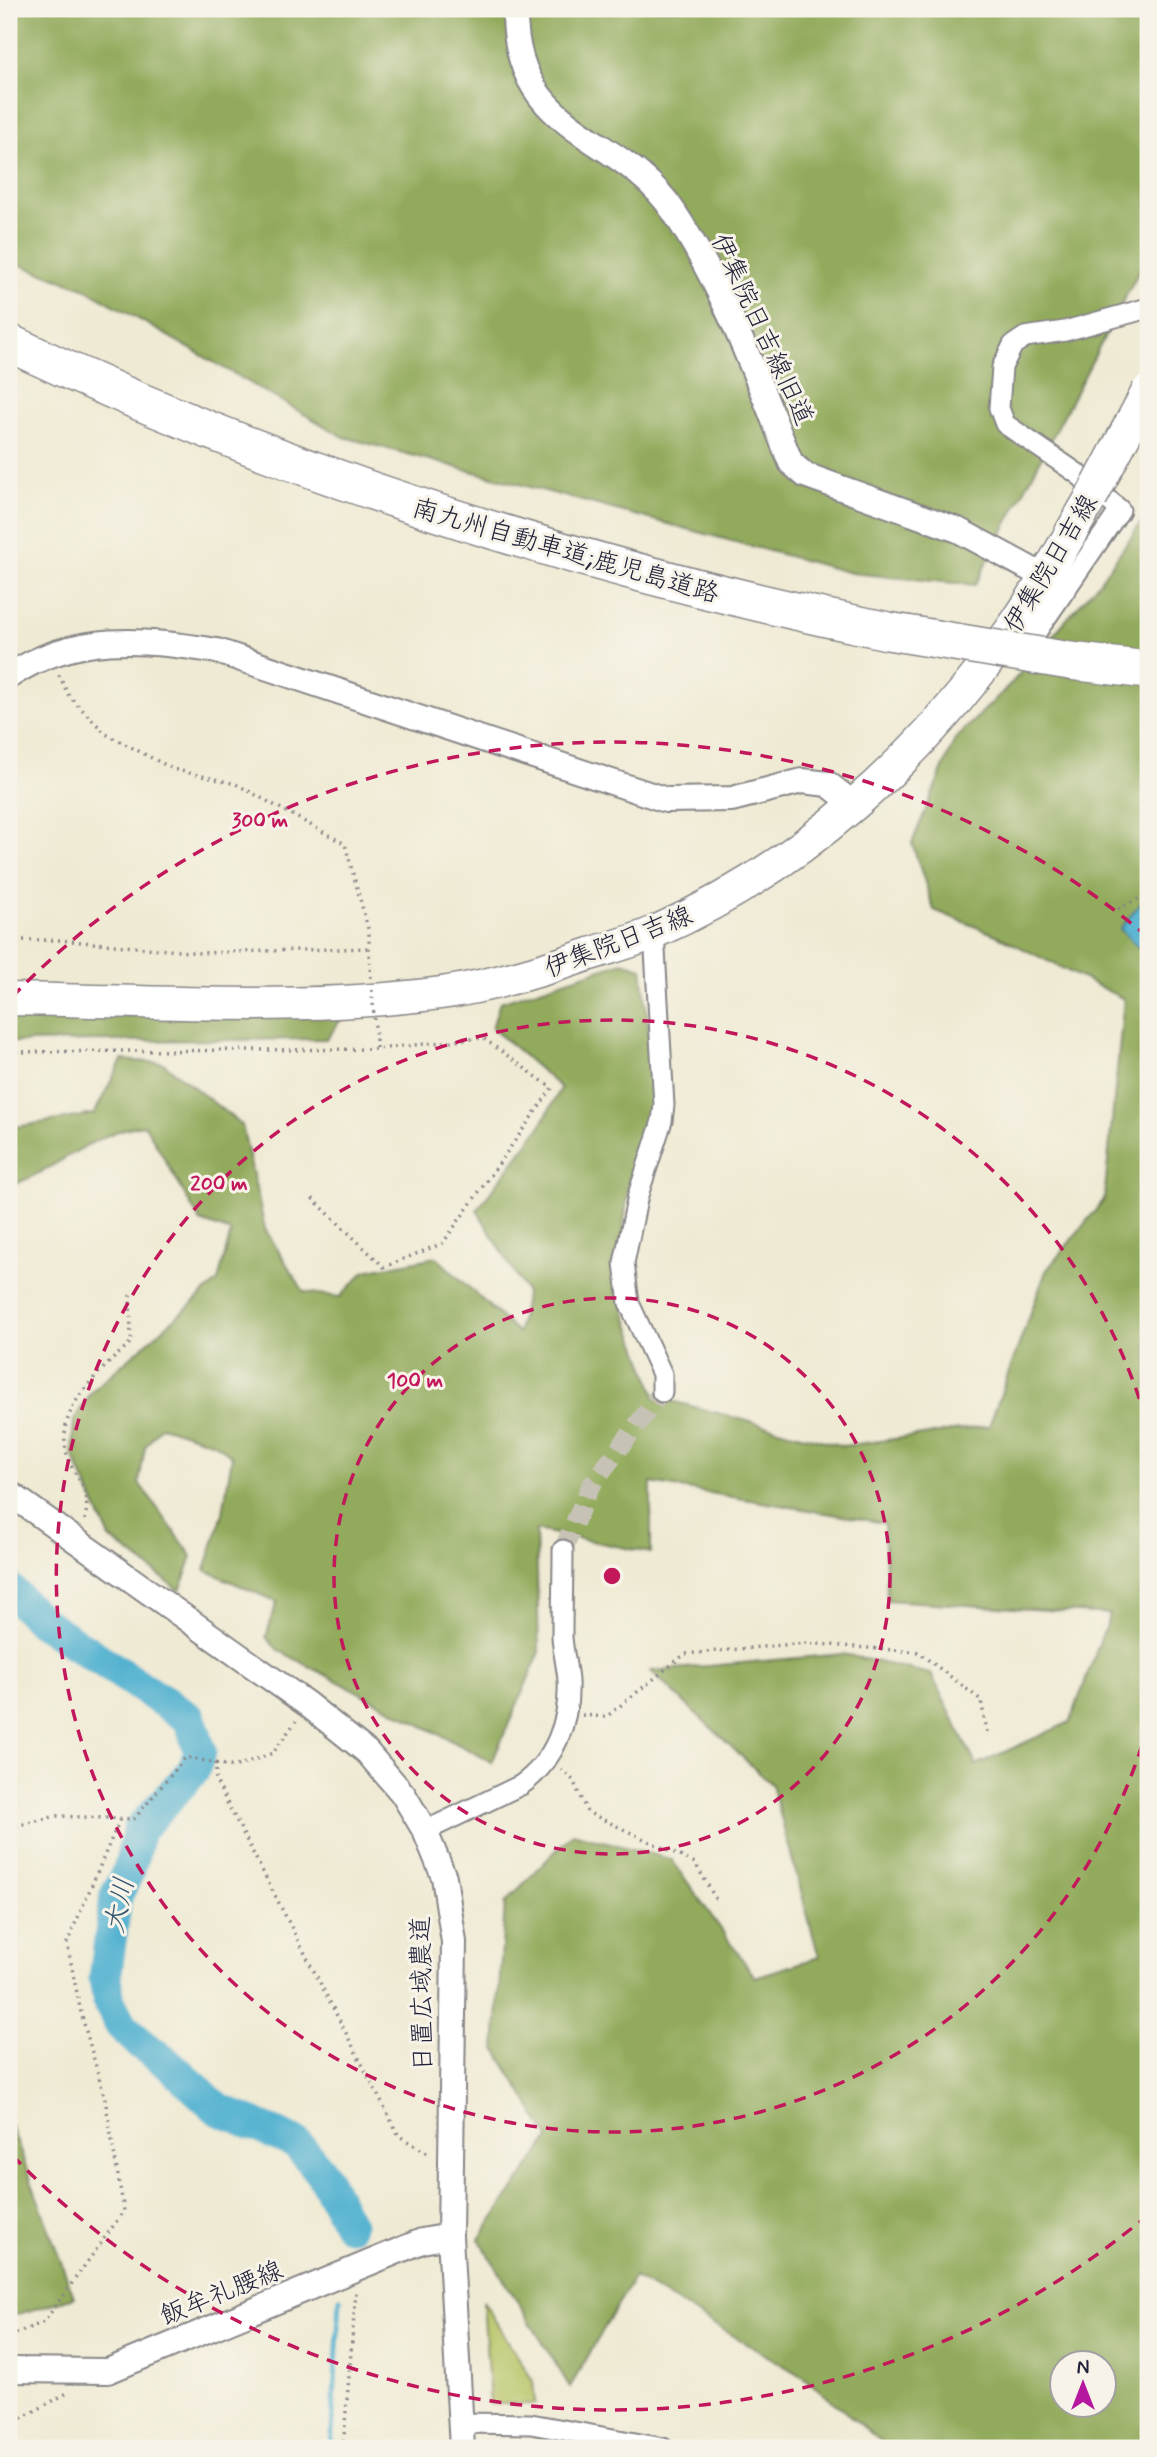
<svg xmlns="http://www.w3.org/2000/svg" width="1157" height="2457" viewBox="0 0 1157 2457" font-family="Mynerve,'Klee One',sans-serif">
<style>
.green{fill:#b8c466;stroke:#6d7350;stroke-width:2}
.forest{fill:#92aa5b;stroke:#5a664b;stroke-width:2;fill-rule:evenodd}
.water{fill:#51b1d0;stroke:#3a6a86;stroke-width:2}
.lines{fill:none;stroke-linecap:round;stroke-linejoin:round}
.stream{stroke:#51b1d0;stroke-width:5}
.river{stroke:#51b1d0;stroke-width:33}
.minor-tunnel{stroke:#c6c2b5;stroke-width:19;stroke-dasharray:19 10;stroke-linecap:butt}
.minor-casing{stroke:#888687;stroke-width:23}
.tertiary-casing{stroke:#888687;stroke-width:28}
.primary-casing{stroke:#888687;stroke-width:35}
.motorway-casing{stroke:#888687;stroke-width:40}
.path{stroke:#888687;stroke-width:3.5;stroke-dasharray:2 5;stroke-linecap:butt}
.minor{stroke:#fff;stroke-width:19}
.tertiary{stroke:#fff;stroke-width:24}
.primary{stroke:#fff;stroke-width:32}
.motorway{stroke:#fff;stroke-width:37}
.primary-bridge-casing{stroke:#888687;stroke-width:35;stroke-linecap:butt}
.motorway-bridge-casing{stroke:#888687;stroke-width:40;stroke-linecap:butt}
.path-bridge{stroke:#888687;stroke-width:3.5;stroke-dasharray:2 5;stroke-linecap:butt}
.primary-bridge{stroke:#fff;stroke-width:32}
.motorway-bridge{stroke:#fff;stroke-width:37}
.ring{fill:none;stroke:#c2185b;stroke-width:3.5;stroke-dasharray:12 9}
.labels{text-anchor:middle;stroke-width:6;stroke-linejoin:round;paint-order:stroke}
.street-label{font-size:26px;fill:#22223b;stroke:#f7f3e8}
.water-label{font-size:28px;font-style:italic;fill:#32546f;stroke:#f7f3e8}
.centre{fill:#c2185b;stroke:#f7f3e8;stroke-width:3.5}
.ring-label{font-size:21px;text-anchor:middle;font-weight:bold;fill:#c2185b;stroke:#f7f3e8;stroke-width:6;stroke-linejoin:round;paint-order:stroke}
</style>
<rect width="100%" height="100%" fill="#f7f3e8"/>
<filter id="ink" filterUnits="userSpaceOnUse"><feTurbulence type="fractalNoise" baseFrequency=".0143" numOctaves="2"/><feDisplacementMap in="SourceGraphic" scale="14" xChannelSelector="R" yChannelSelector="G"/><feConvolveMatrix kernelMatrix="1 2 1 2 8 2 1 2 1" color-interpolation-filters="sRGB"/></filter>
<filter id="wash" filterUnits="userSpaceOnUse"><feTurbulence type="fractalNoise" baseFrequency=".00686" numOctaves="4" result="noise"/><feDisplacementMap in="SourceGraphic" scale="28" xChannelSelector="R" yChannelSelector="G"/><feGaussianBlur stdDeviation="1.57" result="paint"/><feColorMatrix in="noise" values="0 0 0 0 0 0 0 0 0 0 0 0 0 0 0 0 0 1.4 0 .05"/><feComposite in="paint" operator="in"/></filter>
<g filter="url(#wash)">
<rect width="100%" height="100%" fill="#efead3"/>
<polygon class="green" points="483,2301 533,2381 535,2404 490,2404"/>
<g class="forest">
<polygon points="9,9 1148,9 1148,254 975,585 851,573 344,437 84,288 9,261"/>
<path d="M1148,513V2448H889L803,2377L634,2277L570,2387L479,2239L549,2138L495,2048L505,1903L573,1833L671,1859L755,1977L819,1957L772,1785L651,1671L843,1654L931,1674L976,1765L1070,1722L1110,1614L887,1600L884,1523L651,1483V1553L536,1530L539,1654L492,1762L278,1650L266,1637L277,1602L205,1570L223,1513L232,1456L215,1443L161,1426L145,1447L139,1483L192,1556L180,1591L110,1538L72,1453L74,1419L93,1390L218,1281L231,1232L200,1221L145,1125C95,1130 56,1171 9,1186V1128L94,1114L122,1060L163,1063L242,1125L265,1229L304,1292L340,1297L365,1271L436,1257L518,1333L526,1292L477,1210L540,1127L561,1088L492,1028L500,1002L623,962L642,968L657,1110L629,1179L617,1291L656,1397L843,1446L989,1426L1046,1271L1104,1200L1124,999L996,935L934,910L912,843L955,739L1009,686L1100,581ZM1062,2362H1104V2404H1062Z"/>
<polygon points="9,1015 344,1015 327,1039 9,1042"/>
<polygon points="9,2121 74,2297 9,2317"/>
</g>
<polygon class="water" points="1148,894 1148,957 1120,929"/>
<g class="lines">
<polyline class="stream" points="331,2448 340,2299"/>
<polyline class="river" points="9,1589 41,1621 190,1719 200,1751 193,1771 139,1830 129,1870 116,1896 105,1979 109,2002 121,2025 142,2045 171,2066 218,2109 296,2143 321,2172 349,2225"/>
</g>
</g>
<g filter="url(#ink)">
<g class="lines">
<polyline class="minor-tunnel" points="563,1550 590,1487 662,1392"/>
<defs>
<g id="minor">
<polyline points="1012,629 1035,634 1120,510 1078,474 1005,424 999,408 1002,367 1013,345 1025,337 1065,331 1148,308"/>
<polyline points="654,933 664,1105 662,1121 638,1195 624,1263 629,1303 662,1374 662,1392"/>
<path d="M425,1831L521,1785C555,1761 570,1721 568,1681C567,1666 563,1652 562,1637C562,1608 563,1579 563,1550"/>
<polyline points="459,2423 531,2424 663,2448"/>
</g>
<g id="tertiary">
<path d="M515,9C513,137 621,131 674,212C725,289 757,379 791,463L805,475L958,530L1045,577"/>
<path d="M9,676C75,632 142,639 217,651L666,800L732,799L802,781L828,784L855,805"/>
<polyline points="9,1493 307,1704 367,1752 403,1794 425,1831 444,1877 454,1942 450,2236 462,2448"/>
<polyline points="9,2370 108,2371 422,2241 450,2236"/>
</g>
<path id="primary" d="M9,999C152,1001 298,1012 441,993C492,986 541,971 590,954C612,947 636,941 657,931C802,866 920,759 1011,630C1041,589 1065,542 1091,498"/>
<path id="motorway" d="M9,343C290,476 584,569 888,631"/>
</defs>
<use href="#minor" class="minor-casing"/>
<use href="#tertiary" class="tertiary-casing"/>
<use href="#primary" class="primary-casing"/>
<use href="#motorway" class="motorway-casing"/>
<g class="path">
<polyline points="59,675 69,696 106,734 173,769 236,784 345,844 369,932 369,955"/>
<polyline points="1118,909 1148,894"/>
<polyline points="9,940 60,940 200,953 369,948"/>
<polyline points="376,1039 376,1049"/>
<polyline points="9,1052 376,1049 483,1038 552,1088 443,1243 384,1267 310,1196"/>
<path d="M85,1520C92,1480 76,1486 67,1454C54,1407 101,1371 131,1342L130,1290"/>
<polyline points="582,1715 606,1717 685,1654 805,1643 918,1652 981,1700 987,1732"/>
<polyline points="216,1763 216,1781 399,2136 429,2154"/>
<polyline points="561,1769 573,1780 587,1812 695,1863 718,1903"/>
<polyline points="9,1828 56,1816 134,1819 186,1757 234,1767 273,1753 296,1721"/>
<polyline points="9,2336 44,2322 124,2211 105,2099 81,2013 67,1943 120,1819"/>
<polyline points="9,2425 69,2392"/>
<polyline points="343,2448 356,2292"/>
</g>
<use href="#minor" class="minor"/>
<use href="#tertiary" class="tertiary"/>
<use href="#primary" class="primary"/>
<use href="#motorway" class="motorway"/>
<defs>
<polyline id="primary-bridge" points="1091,498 1148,391"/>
<polyline id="motorway-bridge" points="888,631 1070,661 1148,670"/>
</defs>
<use href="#primary-bridge" class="primary-bridge-casing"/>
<use href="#motorway-bridge" class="motorway-bridge-casing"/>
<polyline class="path-bridge" points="369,955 376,1039"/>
<use href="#primary-bridge" class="primary-bridge"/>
<use href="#motorway-bridge" class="motorway-bridge"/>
</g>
</g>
<g class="ring">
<circle cx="612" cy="1576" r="278"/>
<path d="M1148 1725A556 556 0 1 1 1148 1427"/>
<path d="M1148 2215A834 834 0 0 1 12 2155M12 997A834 834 0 0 1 1148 937"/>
</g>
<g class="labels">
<g class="street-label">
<text transform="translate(763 329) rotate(65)" y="9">伊集院日吉線旧道</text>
<text transform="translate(566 550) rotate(16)" y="9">南九州自動車道;鹿児島道路</text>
<text transform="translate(1050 563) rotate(-59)" y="9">伊集院日吉線</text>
<text transform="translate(618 941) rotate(-21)" y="9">伊集院日吉線</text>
<text transform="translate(421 1994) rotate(-91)" y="9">日置広域農道</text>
<text transform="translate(221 2292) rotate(-22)" y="9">飯牟礼腰線</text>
</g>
<g class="water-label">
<text transform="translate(118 1905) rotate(-78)" y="10">大川</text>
</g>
</g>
<circle cx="612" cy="1576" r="10" class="centre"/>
<g class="ring-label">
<text x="260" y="827">300 m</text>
<text x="219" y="1190">200 m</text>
<text x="415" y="1387">100 m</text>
</g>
<rect width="1157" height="2457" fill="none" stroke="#f7f3e8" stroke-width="35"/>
<g transform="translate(1083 2384)"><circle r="33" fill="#f7f3e8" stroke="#a29fa3" stroke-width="2"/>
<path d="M0-5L12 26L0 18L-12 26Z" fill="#b5179e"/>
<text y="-10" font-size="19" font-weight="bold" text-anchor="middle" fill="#22223b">N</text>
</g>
</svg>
